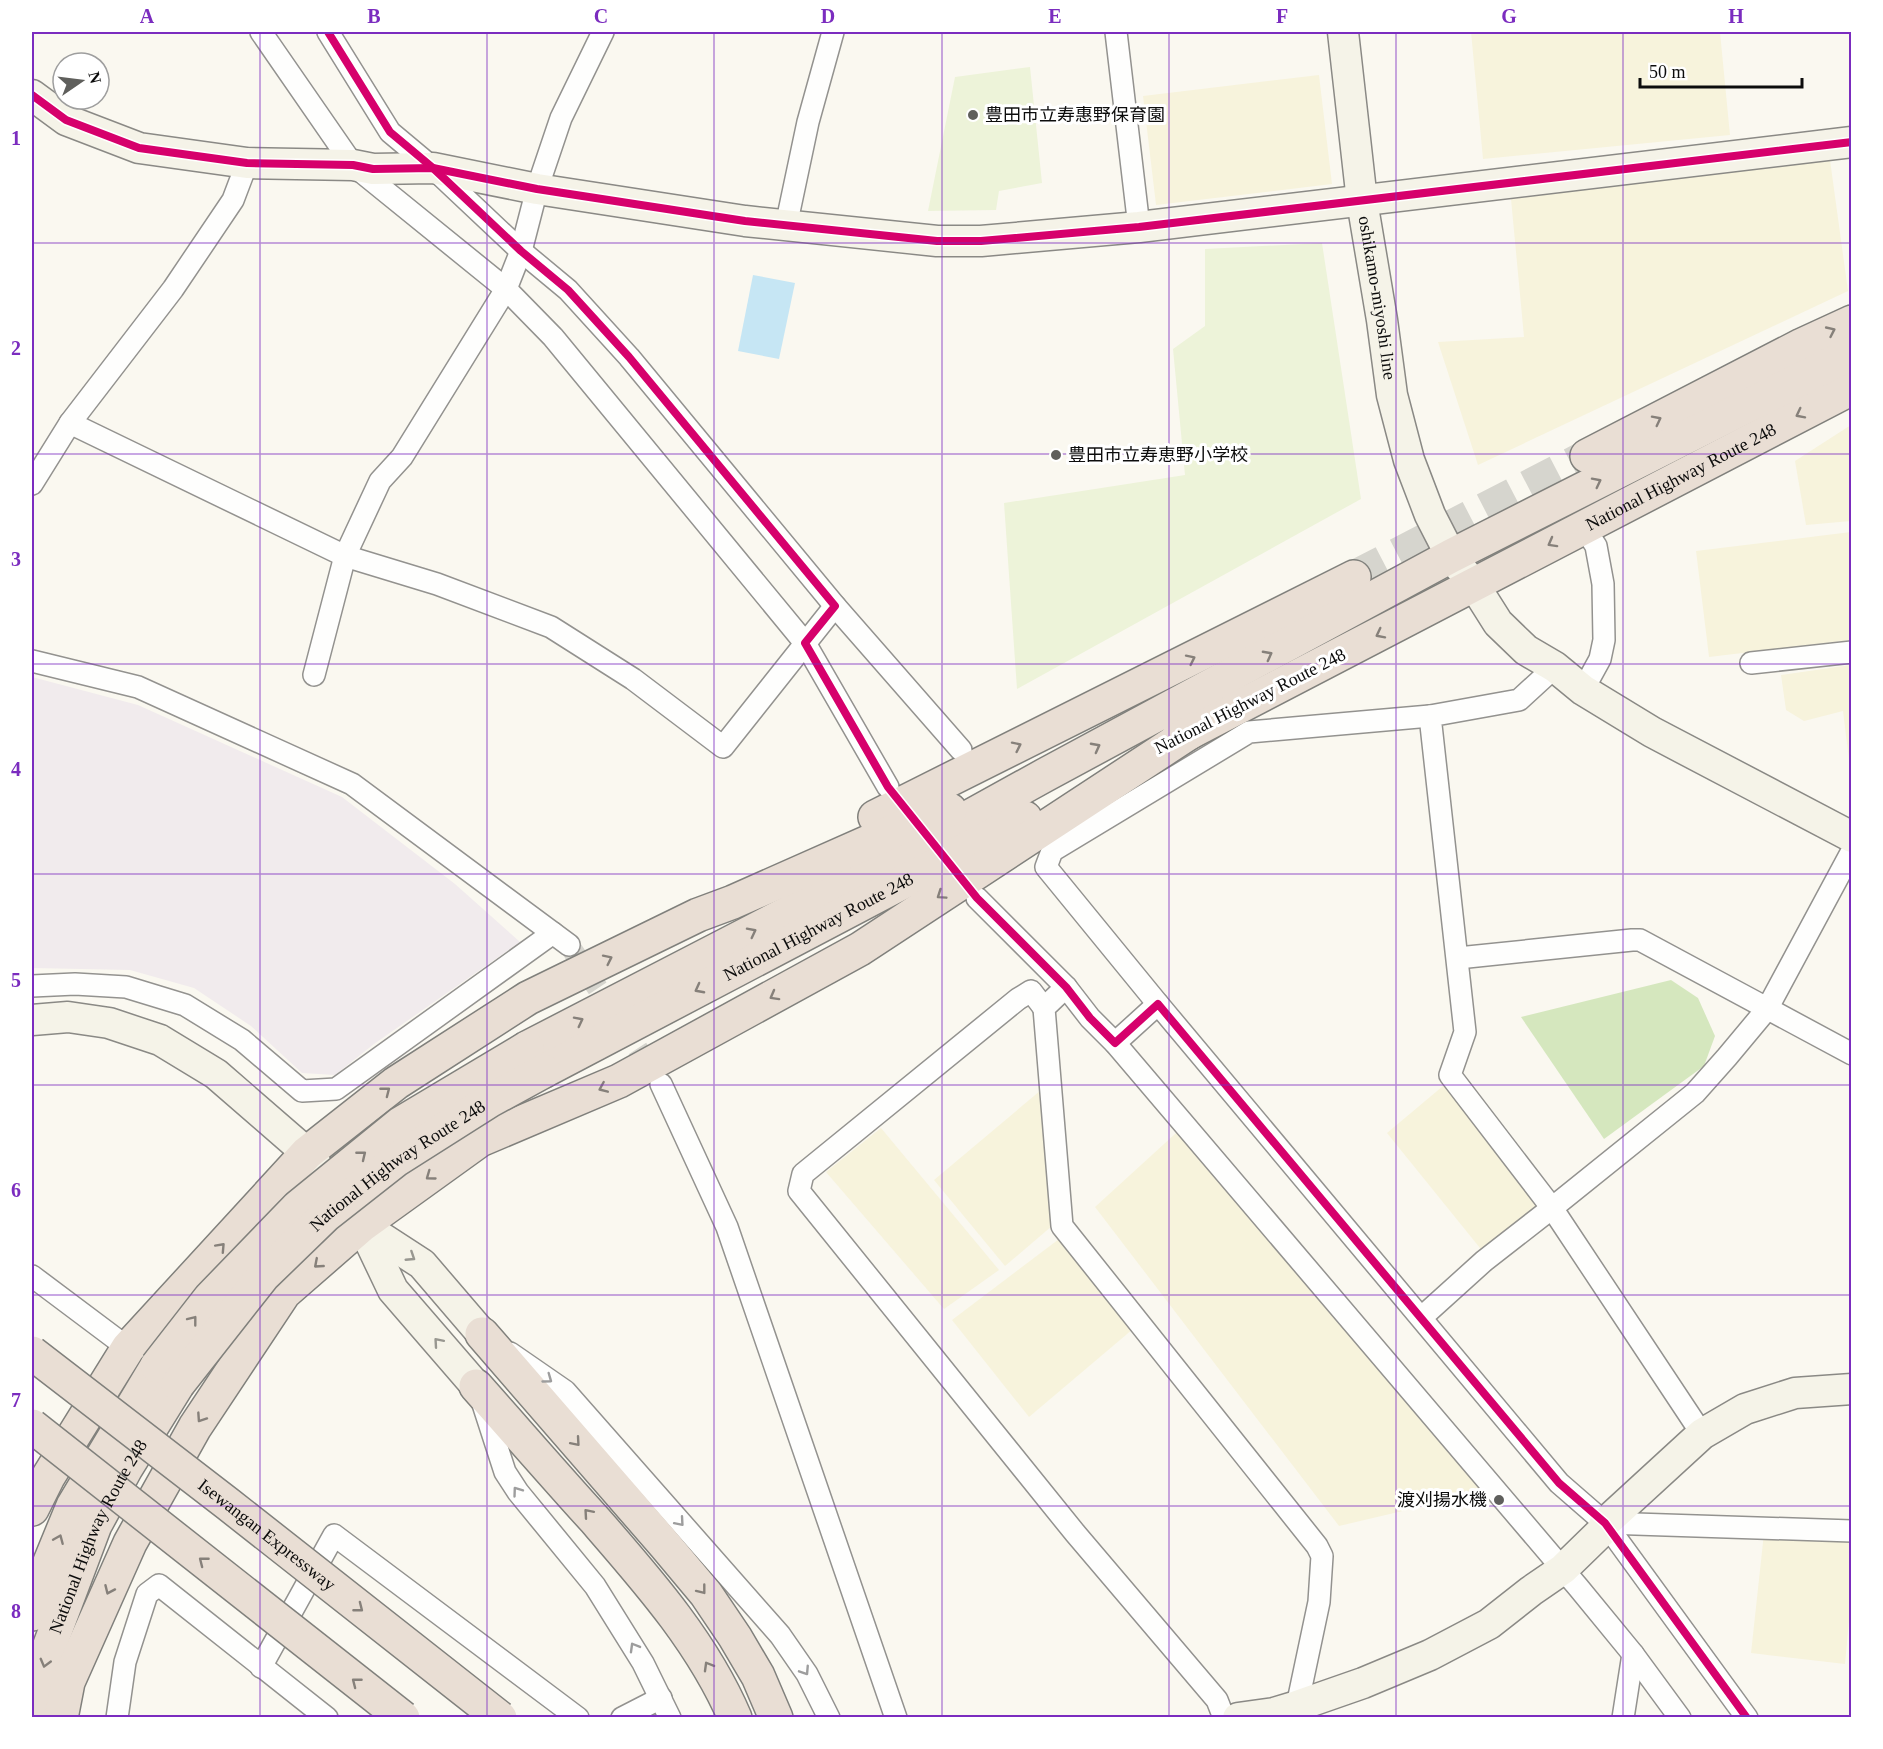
<svg xmlns="http://www.w3.org/2000/svg" width="1883" height="1749" viewBox="0 0 1883 1749" font-family="'Times New Roman','Noto Sans JP',serif">
<style>
.industrial{fill:#f1ebed}
.farmland{fill:#f7f3dc}
.forest{fill:#d5e7be}
.pitch{fill:#edf3d9}
.water{fill:#c6e6f4}
.lines{fill:none;stroke-linecap:round;stroke-linejoin:round}
.street-tunnel{stroke:#d6d5ce;stroke-width:21;stroke-dasharray:21 10;stroke-linecap:butt}
.highway-tunnel{stroke:#d6d5ce;stroke-width:33;stroke-dasharray:33 16;stroke-linecap:butt}
.street-casing{stroke:#93928f;stroke-width:24}
.secondary-casing{stroke:#8a8985;stroke-width:33}
.highway-casing{stroke:#80807c;stroke-width:36}
.street{stroke:#fefefd;stroke-width:21}
.secondary{stroke:#f5f3e8;stroke-width:30}
.highway{stroke:#e9ded4;stroke-width:33}
.highway-bridge-casing{stroke:#80807c;stroke-width:36;stroke-linecap:butt}
.highway-bridge{stroke:#e9ded4;stroke-width:33}
.cycleway-casing{stroke:#fff;stroke-width:11}
.cycleway{stroke:#d6006c;stroke-width:8}
.oneway{stroke:#86807a}
.oneway2{stroke:#989790}
.oneway3{stroke:#9d9d9d}
.grid{fill:none;stroke:#7b2cbf;stroke-width:1.5;stroke-opacity:0.55}
.poi-dot{fill:#5f5f5c;stroke:#fff;stroke-width:2}
.labels{text-anchor:middle;stroke-width:6;stroke-linejoin:round;paint-order:stroke}
.poi-label{font-size:18px;fill:#0c0c0c;stroke:#fff;text-anchor:start}
.street-label{font-size:18px;fill:#0c0c0c;stroke:#fff}
.neatline{fill:none;stroke:#7b2cbf;stroke-width:2}
.grid-label{font-size:20px;text-anchor:middle;font-weight:bold;fill:#7b2cbf}
</style>
<rect width="100%" height="100%" fill="#faf8f0"/>
<polygon class="industrial" points="32,677 138,705 342,797 455,884 520,942 374,1044 335,1075 302,1073 251,1026 194,988 130,970 32,968"/>
<g class="farmland">
<polygon points="1471,32 1720,32 1730,135 1483,159"/>
<polygon points="1319,75 1332,184 1156,205 1143,96"/>
<polygon points="1830,160 1848,291 1478,465 1438,342 1524,337 1511,199"/>
<polygon points="1851,425 1851,521 1806,525 1795,461"/>
<polygon points="1851,532 1851,640 1709,657 1696,551"/>
<polygon points="1851,665 1852,665 1851,776 1843,711 1804,721 1786,710 1781,675"/>
<polygon points="1449,1081 1545,1202 1484,1253 1387,1133"/>
<polygon points="1047,1085 1059,1220 1005,1266 934,1180"/>
<polygon points="1187,1123 1315,1261 1497,1483 1445,1501 1339,1526 1095,1207"/>
<polygon points="881,1128 999,1270 944,1309 826,1172"/>
<polygon points="1071,1230 1146,1318 1029,1417 952,1320"/>
<polygon points="1764,1533 1851,1540 1851,1599 1845,1664 1751,1653"/>
</g>
<polygon class="forest" points="1671,980 1698,998 1715,1036 1704,1066 1604,1139 1521,1017"/>
<g class="pitch">
<polygon points="1030,67 1042,183 999,191 996,210 928,211 955,77"/>
<polygon points="1322,243 1361,499 1017,689 1004,503 1185,475 1173,349 1205,326 1205,249"/>
</g>
<polygon class="water" points="753,275 795,283 779,359 738,351"/>
<g class="lines">
<polyline class="street-tunnel" points="569,945 655,1075"/>
<polyline class="highway-tunnel" points="1354,577 1587,456"/>
<defs>
<g id="street">
<polyline points="261,32 353,165 506,289 553,337 805,643 888,787"/>
<polyline points="328,32 390,132 433,168 521,251 568,290 629,357 835,606 961,750"/>
<polyline points="1116,32 1139,227"/>
<polyline points="786,226 808,122 833,32"/>
<polyline points="70,423 345,556 437,584 551,627 633,679 723,747 835,606"/>
<polyline points="32,484 70,423 173,289 233,200 247,163"/>
<polyline points="32,661 138,687 352,784 569,945"/>
<polyline points="1751,663 1852,652"/>
<polyline points="1555,667 1519,700 1430,716 1465,1032 1450,1075 1552,1208 1702,1434"/>
<polyline points="314,675 345,556 380,481 402,457 506,289 521,251 537,189 561,118 603,32"/>
<polyline points="1583,690 1600,659 1604,640 1603,584 1596,546 1583,526"/>
<polyline points="1430,716 1249,732 1052,851 1046,867 1158,1004 1559,1483 1605,1523 1747,1718"/>
<polyline points="977,898 1066,987 1090,1018 1115,1043 1578,1587 1633,1654 1680,1718"/>
<polyline points="1458,958 1632,940 1640,940 1852,1054"/>
<polyline points="32,986 75,984 126,987 185,1005 242,1040 302,1091 336,1089 553,933"/>
<polyline points="1066,987 1044,1008 1062,1226 1317,1546 1322,1556 1319,1602 1297,1706"/>
<polyline points="1044,1008 1031,991 1018,999 803,1174 799,1191 1075,1533 1217,1700 1224,1718"/>
<polyline points="1115,1043 1158,1004"/>
<polyline points="661,1084 727,1227 896,1718"/>
<polyline points="32,1276 128,1348"/>
<polyline points="1422,1317 1484,1261 1552,1208 1695,1093 1727,1057 1767,1009 1852,851"/>
<polyline points="510,1353 565,1391 780,1635 807,1674 829,1718"/>
<polyline points="482,1401 505,1472 518,1492 595,1586 643,1663 670,1718"/>
<polyline points="1605,1523 1852,1531"/>
<polyline points="261,1667 334,1535 578,1718"/>
<polyline points="117,1718 125,1662 147,1594 159,1585 327,1718"/>
<polyline points="622,1718 661,1698"/>
<polyline points="1623,1718 1633,1654"/>
</g>
<g id="secondary">
<path id="s1" d="M1343,32L1362,201L1382,320L1392,395L1409,460L1430,515L1451,556L1474,585L1498,623L1526,650L1555,667L1583,690L1652,732L1852,837"/>
<polyline points="32,95 66,120 139,148 247,163 353,165 373,169 433,168 537,189 745,221 937,241 981,241 1139,227 1852,142"/>
<polyline points="32,1020 68,1017 109,1023 160,1040 216,1074 307,1153 362,1225 393,1290 476,1386"/>
<polyline points="362,1225 422,1264 482,1334"/>
<polyline points="1238,1718 1274,1713 1297,1706 1363,1683 1430,1655 1489,1624 1531,1591 1563,1569 1601,1532 1605,1523 1702,1434 1745,1409 1795,1393 1852,1389"/>
</g>
<g id="highway">
<polyline points="1587,456 1802,345 1852,322"/>
<path id="s2" d="M1177,739L1852,388"/>
<polyline points="875,817 1354,577"/>
<polyline points="527,1048 904,853 1045,775 1451,556 1852,353"/>
<path id="s3" d="M544,1071L1025,818"/>
<polyline points="482,1334 665,1545 706,1594 735,1637 758,1676 776,1718"/>
<path d="M476,1386C516,1431 555,1476 595,1520C648,1581 703,1643 735,1718"/>
<polyline points="32,1509 48,1477 128,1348 307,1153 396,1083 528,998 698,915 733,902 918,820 950,810"/>
<polyline points="32,1614 45,1574 73,1506 157,1366"/>
<path id="s4" d="M32,1718L45,1658L95,1525L126,1468L178,1384"/>
<polyline points="61,1718 68,1682 130,1543 195,1427 284,1293 362,1225 480,1140 619,1081 860,949 1195,729"/>
</g>
</defs>
<use href="#street" class="street-casing"/>
<use href="#secondary" class="secondary-casing"/>
<use href="#highway" class="highway-casing"/>
<use href="#street" class="street"/>
<use href="#secondary" class="secondary"/>
<use href="#highway" class="highway"/>
<defs>
<g id="highway-bridge">
<path id="s5" d="M32,1353L228,1504L500,1718"/>
<polyline points="157,1366 210,1298 298,1207 400,1124 527,1048"/>
<path id="s6" d="M178,1384L263,1276L326,1215L396,1160L489,1101L544,1071"/>
<polyline points="32,1426 403,1718"/>
</g>
</defs>
<use href="#highway-bridge" class="highway-bridge-casing"/>
<use href="#highway-bridge" class="highway-bridge"/>
<defs>
<g id="cycleway">
<polyline points="328,32 390,132 433,168 521,251 568,290 629,357 835,606 805,643 888,787 977,898 1066,987 1090,1018 1115,1043 1158,1004 1559,1483 1605,1523 1747,1718"/>
<polyline points="32,95 66,120 139,148 247,163 353,165 373,169 433,168 537,189 745,221 937,241 981,241 1139,227 1852,142"/>
</g>
</defs>
<use href="#cycleway" class="cycleway-casing"/>
<use href="#cycleway" class="cycleway"/>
</g>
<defs><path id="oneway-chevron" d="M-2-3.5L2.5 0L-2 3.5" fill="none" stroke-width="1.6" stroke-linecap="round" stroke-linejoin="round" transform="scale(1.5)"/></defs>
<g class="oneway">
<use href="#oneway-chevron" transform="translate(1831 331) rotate(-25)"/>
<use href="#oneway-chevron" transform="translate(1800 414) rotate(153)"/>
<use href="#oneway-chevron" transform="translate(1657 420) rotate(-27)"/>
<use href="#oneway-chevron" transform="translate(1597 482) rotate(-27)"/>
<use href="#oneway-chevron" transform="translate(1552 543) rotate(151)"/>
<use href="#oneway-chevron" transform="translate(1380 634) rotate(153)"/>
<use href="#oneway-chevron" transform="translate(1268 655) rotate(-28)"/>
<use href="#oneway-chevron" transform="translate(1191 659) rotate(-26)"/>
<use href="#oneway-chevron" transform="translate(1017 746) rotate(-26)"/>
<use href="#oneway-chevron" transform="translate(1096 747) rotate(-28)"/>
<use href="#oneway-chevron" transform="translate(941 895) rotate(146)"/>
<use href="#oneway-chevron" transform="translate(752 932) rotate(-27)"/>
<use href="#oneway-chevron" transform="translate(608 959) rotate(-26)"/>
<use href="#oneway-chevron" transform="translate(699 989) rotate(152)"/>
<use href="#oneway-chevron" transform="translate(774 996) rotate(151)"/>
<use href="#oneway-chevron" transform="translate(579 1021) rotate(-27)"/>
<use href="#oneway-chevron" transform="translate(603 1088) rotate(157)"/>
<use href="#oneway-chevron" transform="translate(386 1091) rotate(-38)"/>
<use href="#oneway-chevron" transform="translate(362 1155) rotate(-39)"/>
<use href="#oneway-chevron" transform="translate(430 1176) rotate(144)"/>
<use href="#oneway-chevron" transform="translate(221 1247) rotate(-47)"/>
<use href="#oneway-chevron" transform="translate(318 1264) rotate(139)"/>
<use href="#oneway-chevron" transform="translate(193 1320) rotate(-52)"/>
<use href="#oneway-chevron" transform="translate(201 1418) rotate(124)"/>
<use href="#oneway-chevron" transform="translate(576 1442) rotate(49)"/>
<use href="#oneway-chevron" transform="translate(588 1513) rotate(-131)"/>
<use href="#oneway-chevron" transform="translate(59 1539) rotate(-67)"/>
<use href="#oneway-chevron" transform="translate(203 1561) rotate(-142)"/>
<use href="#oneway-chevron" transform="translate(109 1590) rotate(114)"/>
<use href="#oneway-chevron" transform="translate(702 1590) rotate(52)"/>
<use href="#oneway-chevron" transform="translate(359 1608) rotate(38)"/>
<use href="#oneway-chevron" transform="translate(45 1663) rotate(105)"/>
<use href="#oneway-chevron" transform="translate(708 1666) rotate(-120)"/>
<use href="#oneway-chevron" transform="translate(356 1682) rotate(-142)"/>
</g>
<g class="oneway2">
<use href="#oneway-chevron" transform="translate(411 1257) rotate(33)"/>
<use href="#oneway-chevron" transform="translate(438 1342) rotate(-131)"/>
</g>
<g class="oneway3">
<use href="#oneway-chevron" transform="translate(548 1379) rotate(36)"/>
<use href="#oneway-chevron" transform="translate(517 1491) rotate(-126)"/>
<use href="#oneway-chevron" transform="translate(680 1522) rotate(49)"/>
<use href="#oneway-chevron" transform="translate(634 1647) rotate(-120)"/>
<use href="#oneway-chevron" transform="translate(805 1671) rotate(57)"/>
</g>
<path class="grid" d="M260,32V1718M487,32V1718M714,32V1718M942,32V1718M1169,32V1718M1396,32V1718M1623,32V1718M32,243H1852M32,454H1852M32,664H1852M32,874H1852M32,1085H1852M32,1295H1852M32,1506H1852"/>
<g class="poi-dot">
<circle cx="973" cy="115" r="6"/>
<circle cx="1056" cy="455" r="6"/>
<circle cx="1499" cy="1500" r="6"/>
</g>
<g class="labels">
<g class="poi-label">
<text x="985" y="121">豊田市立寿惠野保育園</text>
<text x="1068" y="461">豊田市立寿恵野小学校</text>
<text x="1487" y="1506" text-anchor="end">渡刈揚水機</text>
</g>
<g class="street-label">
<text dy="6" stroke="none"><textPath href="#s1" startOffset="268">oshikamo-miyoshi line</textPath></text>
<text dy="6" stroke="none"><textPath href="#s2" startOffset="568">National Highway Route 248</textPath></text>
<text transform="translate(1250 701) rotate(-27)" y="6">National Highway Route 248</text>
<text dy="6" stroke="none"><textPath href="#s3" startOffset="310">National Highway Route 248</textPath></text>
<text dy="6" stroke="none"><textPath href="#s6" startOffset="312">National Highway Route 248</textPath></text>
<text dy="6" stroke="none"><textPath href="#s5" startOffset="297">Isewangan Expressway</textPath></text>
<text dy="6" stroke="none"><textPath href="#s4" startOffset="194">National Highway Route 248</textPath></text>
</g>
</g>
<rect width="1883" height="1749" fill="none" stroke="#ffffff" stroke-width="66"/>
<g transform="translate(81 81) rotate(76)"><circle r="28" fill="#ffffff" stroke="#9e9e9e" stroke-width="1.5"/>
<path d="M0-4.5L10 22L0 15L-10 22Z" fill="#5f5f5c"/>
<text y="-9" font-size="16" font-weight="bold" text-anchor="middle" fill="#0c0c0c">N</text>
</g>
<path d="M1640 78v9h162v-9" fill="none" stroke="#0c0c0c" stroke-width="3"/>
<text x="1649" y="78" font-size="18" fill="#0c0c0c" stroke="#ffffff" stroke-width="4.5" paint-order="stroke">50 m</text>
<rect x="33" y="33" width="1817" height="1683" class="neatline"/>
<g class="grid-label">
<text x="147" y="23">A</text>
<text x="374" y="23">B</text>
<text x="601" y="23">C</text>
<text x="828" y="23">D</text>
<text x="1055" y="23">E</text>
<text x="1282" y="23">F</text>
<text x="1509" y="23">G</text>
<text x="1736" y="23">H</text>
<text x="16" y="145">1</text>
<text x="16" y="355">2</text>
<text x="16" y="566">3</text>
<text x="16" y="776">4</text>
<text x="16" y="987">5</text>
<text x="16" y="1197">6</text>
<text x="16" y="1407">7</text>
<text x="16" y="1618">8</text>
</g>
</svg>
